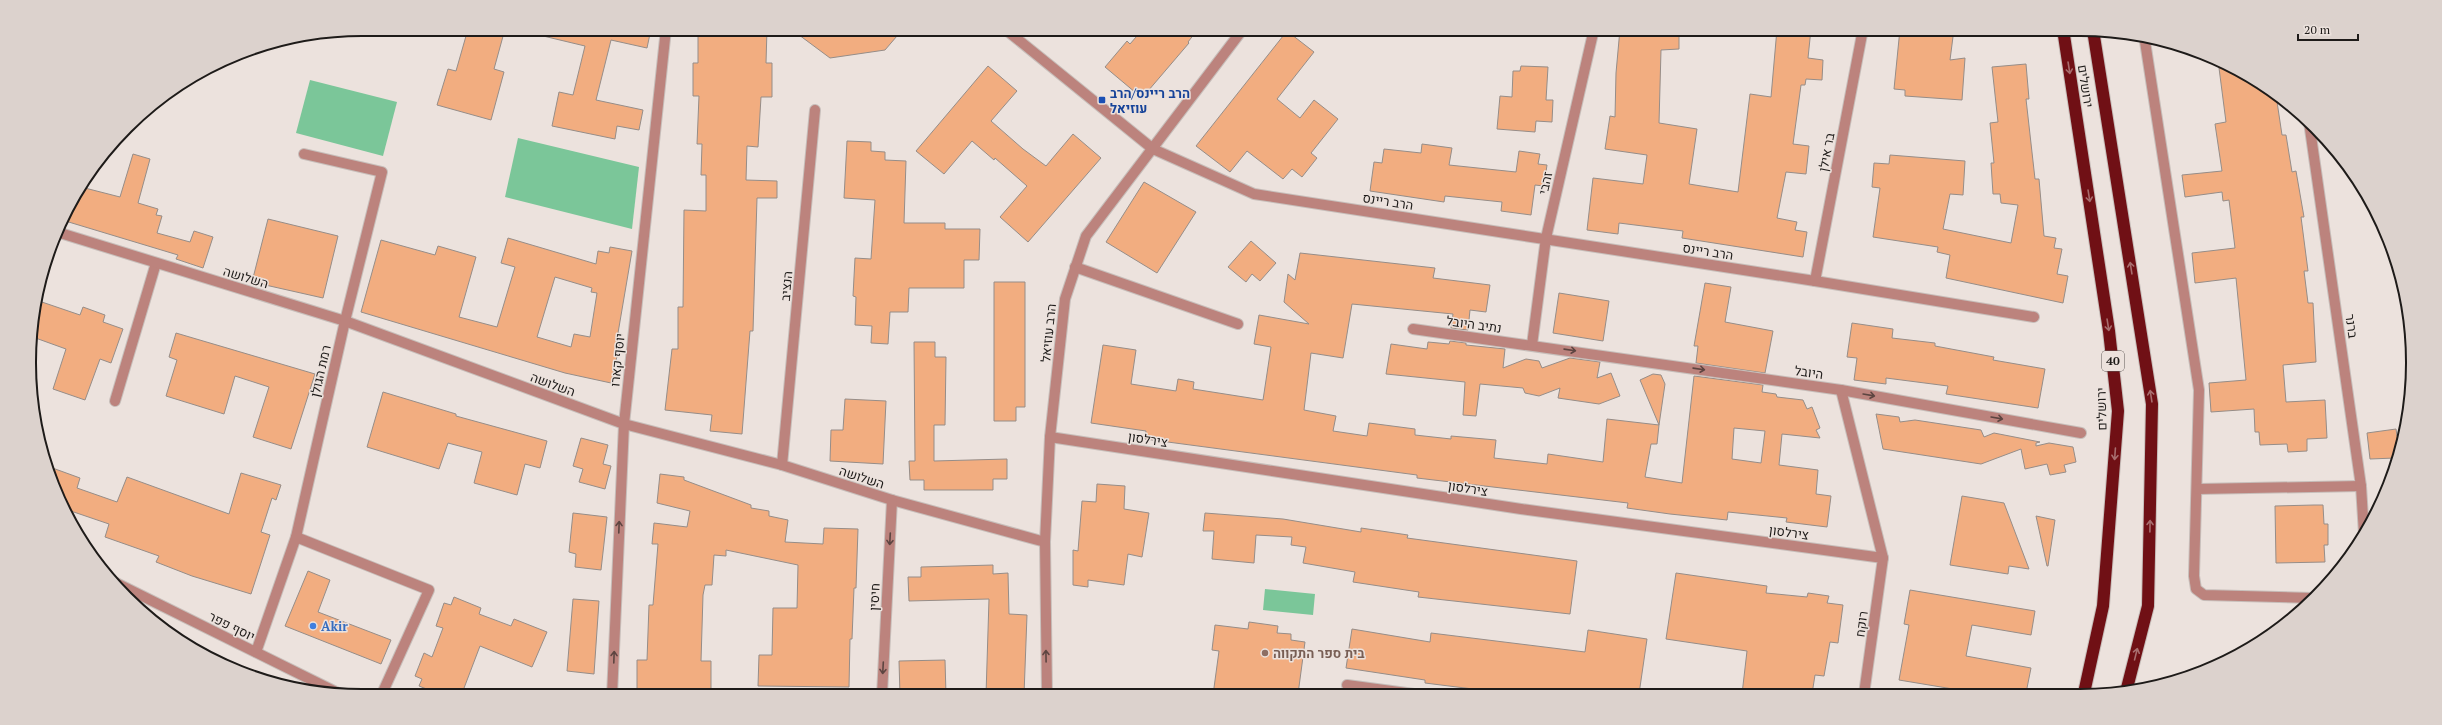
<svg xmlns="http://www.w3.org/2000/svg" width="2442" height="725" viewBox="0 0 2442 725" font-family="'PT Serif',Heebo,serif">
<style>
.green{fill:#7bc699}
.building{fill:#f2ad80;stroke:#968d88;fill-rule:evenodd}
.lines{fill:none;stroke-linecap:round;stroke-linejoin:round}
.lane-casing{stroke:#c7beba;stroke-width:12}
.street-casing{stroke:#c7beba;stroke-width:12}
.highway-casing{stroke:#c7beba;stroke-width:14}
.lane{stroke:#bc837d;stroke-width:10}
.street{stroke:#bc837d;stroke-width:10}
.highway{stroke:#701015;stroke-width:12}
.oneway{stroke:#a86e6f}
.oneway2{stroke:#5d4541}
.transit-dot{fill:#1a4fb4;stroke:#ece2dd;stroke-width:1.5}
.shop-dot{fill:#3f7fe0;stroke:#ece2dd;stroke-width:1.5}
.education-dot{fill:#8d6e63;stroke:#ece2dd;stroke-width:1.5}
.labels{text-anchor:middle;stroke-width:3;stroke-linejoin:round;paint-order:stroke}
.shield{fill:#ece2dd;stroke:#5c5754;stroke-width:1}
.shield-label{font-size:12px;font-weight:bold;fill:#1e1b19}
.street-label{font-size:13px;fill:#1e1b19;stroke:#ece2dd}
.transit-label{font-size:13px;font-weight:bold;fill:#164399;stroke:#ece2dd;text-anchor:start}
.shop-label{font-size:13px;font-weight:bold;fill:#366cbe;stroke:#ece2dd;text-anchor:start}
.education-label{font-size:13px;font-weight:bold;fill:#785e54;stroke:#ece2dd;text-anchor:start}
.rim{fill:none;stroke:#1e1b19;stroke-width:2}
</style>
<rect width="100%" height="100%" fill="#ece2dd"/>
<g class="green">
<polygon points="310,80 397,102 383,156 296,133"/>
<polygon points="518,138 639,167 632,229 505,197"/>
<polygon points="1265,589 1315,594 1313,615 1263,610"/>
</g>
<g class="building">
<polygon points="468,29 505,29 494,69 504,72 491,120 437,105 448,69 456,71"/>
<polygon points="540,29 651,29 647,48 611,40 596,100 643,110 639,130 617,126 615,139 552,126 559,92 573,95 585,46 539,35"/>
<polygon points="698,29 767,29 766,63 772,63 772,97 761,97 758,147 747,146 746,180 777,181 777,198 757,198 753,331 750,331 742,434 710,431 712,415 665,410 672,349 678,349 678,307 683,307 684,210 706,211 706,175 701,175 702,144 697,144 699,96 693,96 693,63 698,63"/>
<polygon points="791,29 903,29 885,50 830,58"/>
<polygon points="1143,29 1198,29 1188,42 1189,43 1142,98 1105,67 1127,41 1130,44"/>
<polygon points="1620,29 1679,29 1679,49 1661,50 1659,123 1697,129 1689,184 1738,192 1750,94 1771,97 1777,29 1811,29 1808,58 1823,60 1822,80 1806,79 1805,85 1801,85 1793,144 1809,146 1806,174 1786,172 1777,218 1797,222 1795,230 1807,232 1803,257 1682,238 1683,231 1619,223 1618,234 1587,230 1593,178 1643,184 1647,155 1605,149 1610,116 1615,117 1616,73"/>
<polygon points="1900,29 1954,29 1950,60 1965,58 1962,100 1905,96 1905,90 1894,89"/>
<polygon points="1287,31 1314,52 1277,99 1300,118 1314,100 1338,119 1311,153 1317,158 1302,177 1292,169 1283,179 1247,151 1230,172 1196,146"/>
<polygon points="2026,64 2029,99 2026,99 2035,179 2039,179 2044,236 2056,238 2054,248 2062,249 2057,274 2068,276 2063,303 1946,278 1950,255 1937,252 1938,247 1873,237 1880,188 1872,187 1874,163 1889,164 1890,155 1965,161 1963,195 1950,194 1943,229 2011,243 2018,205 2001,203 2000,194 1993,194 1991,163 1994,163 1990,123 1998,122 1992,67"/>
<polygon points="988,66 1017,91 991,121 1023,149 1046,166 1073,134 1101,158 1028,242 1000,217 1027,186 995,158 994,160 972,141 944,174 916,151"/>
<polygon points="1521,66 1548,67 1546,100 1553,100 1552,122 1536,121 1535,132 1497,129 1500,96 1512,97 1513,71 1520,71"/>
<polygon points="2229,66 2265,85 2276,95 2282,135 2286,135 2292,172 2296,171 2304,217 2301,217 2308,271 2304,271 2308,303 2313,303 2316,362 2283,365 2286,402 2325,400 2327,438 2307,439 2307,451 2288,452 2287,444 2260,445 2259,432 2255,432 2254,409 2211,412 2209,383 2246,380 2236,278 2195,283 2192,253 2235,248 2229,200 2223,201 2222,192 2185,197 2182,175 2222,171 2215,124 2226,122 2219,68"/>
<polygon points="847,141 871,142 871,151 885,152 885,160 906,161 904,223 945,223 945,229 980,229 979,260 964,260 964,288 909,288 908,312 890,312 888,344 871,343 872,326 855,325 856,297 853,296 855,258 871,259 875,200 844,198"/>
<polygon points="1422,144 1452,148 1449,165 1516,172 1519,151 1540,154 1538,164 1547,165 1544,186 1535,185 1531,215 1501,211 1502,202 1445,196 1444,202 1370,191 1374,162 1382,163 1384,149 1421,153"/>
<polygon points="133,154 150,159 138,203 158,209 156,215 162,216 157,233 190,242 194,231 213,237 203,268 176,259 178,255 62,220 81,187 120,197"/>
<polygon points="1144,182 1196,212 1157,273 1106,242"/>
<polygon points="268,219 338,236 323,298 252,282"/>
<path d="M508,238L596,264L598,251L609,253L610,247L632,251L618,333L622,334L611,383L565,373L361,312L381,240L435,255L438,246L476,257L459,317L497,327L515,267L501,263ZM555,277L592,288L591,292L597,293L590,337L574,334L571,347L537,337Z"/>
<polygon points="1251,241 1276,263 1260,281 1252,274 1246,282 1228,267"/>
<path d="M1300,253L1435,268L1433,278L1490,285L1486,312L1470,310L1468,330L1451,328L1453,314L1352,304L1343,358L1311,353L1304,410L1336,416L1333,431L1367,436L1369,423L1415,429V435L1451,439V436L1496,440L1494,458L1547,464L1548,454L1603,462L1607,419L1659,425L1657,444H1651L1645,477L1682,483L1694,376L1763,385L1762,392L1776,394L1777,397L1803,400L1807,409L1812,407L1820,428L1816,430L1820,438L1782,434L1779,465L1818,470L1816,494L1831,496L1827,527L1786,522L1787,518L1728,512L1727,520L1670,514L1627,508L1628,503L1417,478V475L1145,439L1146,431L1091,423L1103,345L1136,350L1131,384L1176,391L1178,379L1194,382L1193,389L1263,400L1271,347L1254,344L1259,315L1309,324L1284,302L1288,274L1295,280ZM1734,428L1765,431L1761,463L1732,459Z"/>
<polygon points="994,282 1025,282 1025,407 1016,407 1016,421 994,421"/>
<polygon points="1705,283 1731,287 1725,322 1773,331 1765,373 1696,363 1698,346 1694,346"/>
<polygon points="1559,293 1609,301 1603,341 1553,333"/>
<polygon points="36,300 80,315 83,307 105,315 103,322 123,329 111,363 100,359 85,400 53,389 66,349 30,336"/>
<polygon points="1852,323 1893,329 1892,338 1935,343 1935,346 1994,357 1993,360 2045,369 2038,408 1946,394 1948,386 1886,378 1886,384 1854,380 1857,358 1847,357"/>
<polygon points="176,333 315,374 291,449 253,437 269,387 235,376 224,414 166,396 177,360 169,357"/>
<polygon points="1450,341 1466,343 1466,345 1505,349 1503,368 1526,359 1539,361 1542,368 1570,358 1600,362 1597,378 1611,373 1620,396 1599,404 1558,398 1560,388 1539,396 1525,393 1523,388 1480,384 1476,416 1463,415 1465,382 1386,374 1391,344 1427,349 1428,342 1449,344"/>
<polygon points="914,342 935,342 935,357 946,357 945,425 934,425 934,461 1007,459 1007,479 993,479 993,490 924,490 924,480 910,480 909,461 915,461"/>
<polygon points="1653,374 1661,375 1665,384 1659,425 1640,380"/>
<polygon points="383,392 456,414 456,416 547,441 540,468 525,464 517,495 474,483 482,452 448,443 439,469 367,447"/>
<polygon points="845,399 886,401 883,464 830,461 831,430 843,430"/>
<polygon points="1876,414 1899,417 1900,422 1915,420 1981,430 1984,437 1994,433 2040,442 2036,443 2036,446 2049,443 2073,447 2076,462 2064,465 2066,472 2050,475 2047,464 2025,469 2021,449 1981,464 1883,449"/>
<polygon points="2396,429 2397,436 2403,436 2395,458 2370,459 2367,433"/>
<polygon points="581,438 608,445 603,464 611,466 605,489 579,482 583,469 573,466"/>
<polygon points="47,466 80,478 77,488 117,502 127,477 229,514 241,473 281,485 276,500 272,498 261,532 270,535 251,594 192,576 156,562 159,556 105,537 109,524 62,508"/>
<polygon points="660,474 684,477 684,480 751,505 751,508 769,511 769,516 788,520 785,542 823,544 824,528 858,529 856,588 854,588 852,639 850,639 849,687 758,686 759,655 772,655 773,608 797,608 798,565 726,550 726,556 714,555 712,585 705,585 703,595 701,661 711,661 711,693 637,692 637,660 647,660 649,605 653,605 658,544 652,544 654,523 687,527 690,511 657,503"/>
<polygon points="1097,484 1125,486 1124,509 1149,513 1142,557 1128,554 1124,585 1088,580 1088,587 1073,585 1073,550 1078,551 1082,501 1096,502"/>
<polygon points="1962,496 2004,503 2029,569 2009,566 2008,574 1950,565"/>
<polygon points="2314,505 2323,505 2324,524 2328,524 2328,545 2324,545 2325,562 2276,563 2275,506"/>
<polygon points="573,513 607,517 601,570 575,567 576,554 569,552"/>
<polygon points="1205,513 1283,519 1361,532 1361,528 1408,535 1407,538 1577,561 1570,614 1418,597 1419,592 1353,582 1355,572 1303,563 1306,547 1291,545 1292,537 1256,535 1254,563 1212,559 1214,531 1203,531"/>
<polygon points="2036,516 2055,520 2048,566 2047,566"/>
<polygon points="993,565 993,574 1008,573 1009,614 1027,615 1024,695 986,695 989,599 909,601 908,577 921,577 921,567"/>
<polygon points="308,571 330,580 318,612 391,640 381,664 285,626"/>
<polygon points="1676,573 1767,586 1766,593 1807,597 1808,593 1829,596 1827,603 1843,605 1838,643 1830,642 1824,676 1815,675 1812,694 1778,689 1778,694 1742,694 1747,651 1666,639"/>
<polygon points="1910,590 2035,611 2031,635 1972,625 1966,656 2031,668 2026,693 1996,690 1995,693 1965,693 1965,691 1899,680 1909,625 1904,624"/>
<polygon points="454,597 481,608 479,614 511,626 514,619 547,632 532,667 480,646 461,696 444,696 419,686 422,679 415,676 424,653 432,657 443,628 436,626 444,603 451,605"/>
<polygon points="573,599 599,601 594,674 567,671"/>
<polygon points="1249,622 1278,626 1277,633 1291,634 1291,640 1305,642 1298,694 1213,695 1219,651 1212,650 1215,625 1248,629"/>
<polygon points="1352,629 1430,642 1431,633 1585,652 1588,630 1647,639 1639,694 1513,694 1425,683 1425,680 1346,668"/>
<polygon points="945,660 946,695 900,695 899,661"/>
</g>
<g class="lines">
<defs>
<g id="lane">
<polyline points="2144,35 2199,390 2194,576 2196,589 2204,595 2312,598"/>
<polyline points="1075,267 1238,324"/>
<polyline points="1841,390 1883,558"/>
<polyline points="115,401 156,263"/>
<polyline points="2198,489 2361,486"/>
<polyline points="296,537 429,590 381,696"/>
</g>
<g id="street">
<polyline points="1005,29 1153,149 1254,194 1815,281 2034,317"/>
<polyline points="2309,122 2361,486 2364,534"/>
<polyline points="57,232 345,321 624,424 782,465 892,500 1045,542"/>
<polyline points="1815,281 1863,29"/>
<polyline points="1413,329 1841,390 2081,433"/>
<polyline points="1532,345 1546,238 1594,29"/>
<polyline points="1050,437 1521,509 1883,558 1864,694"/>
<polyline points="782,465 815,110"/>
<polyline points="112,581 340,694"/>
<polyline points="256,652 296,537 345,321 382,172 304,154"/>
<polyline points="1347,685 1414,694"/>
<polyline points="882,695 892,500"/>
<polyline points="1047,695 1045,542 1050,437 1065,299 1086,236 1243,29"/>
<polyline points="612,696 624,424 666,29"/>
</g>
<g id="highway">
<polyline points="2063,29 2109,331 2118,411 2103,606 2084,693"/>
<polyline points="2093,30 2152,404 2148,606 2126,692"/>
</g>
</defs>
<use href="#lane" class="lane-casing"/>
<use href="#street" class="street-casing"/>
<use href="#highway" class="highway-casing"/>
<use href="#lane" class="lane"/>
<use href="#street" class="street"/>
<use href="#highway" class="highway"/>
</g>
<defs><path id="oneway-shaft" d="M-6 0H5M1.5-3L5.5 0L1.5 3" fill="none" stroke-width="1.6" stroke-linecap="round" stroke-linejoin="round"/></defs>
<g class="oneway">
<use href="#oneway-shaft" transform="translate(2069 68) rotate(81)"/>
<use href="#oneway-shaft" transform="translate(2089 196) rotate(81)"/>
<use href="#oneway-shaft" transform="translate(2131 268) rotate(-99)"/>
<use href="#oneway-shaft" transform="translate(2108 325) rotate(81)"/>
<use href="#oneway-shaft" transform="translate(2151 396) rotate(-99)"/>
<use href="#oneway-shaft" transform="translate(2115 454) rotate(94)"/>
<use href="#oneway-shaft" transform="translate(2150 526) rotate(-89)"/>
<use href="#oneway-shaft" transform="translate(2136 654) rotate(-76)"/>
</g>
<g class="oneway2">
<use href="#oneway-shaft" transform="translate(1570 350) rotate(8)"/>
<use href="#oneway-shaft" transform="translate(1699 369) rotate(8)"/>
<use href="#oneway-shaft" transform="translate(1869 395) rotate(10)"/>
<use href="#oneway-shaft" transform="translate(1997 418) rotate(10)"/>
<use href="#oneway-shaft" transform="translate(619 527) rotate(-88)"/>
<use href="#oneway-shaft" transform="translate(890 539) rotate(93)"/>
<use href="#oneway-shaft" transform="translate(1046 656) rotate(-91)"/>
<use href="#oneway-shaft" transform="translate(614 657) rotate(-88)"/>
<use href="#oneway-shaft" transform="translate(883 668) rotate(93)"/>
</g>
<rect class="transit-dot" x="1098" y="96" width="8" height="8" rx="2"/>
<circle class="shop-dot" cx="313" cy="626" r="4"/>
<circle class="education-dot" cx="1265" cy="653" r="4"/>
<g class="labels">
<rect class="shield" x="2102" y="351" width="22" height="20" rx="3"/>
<g class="shield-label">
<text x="2113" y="365">40</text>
</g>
<g class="street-label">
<text transform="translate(2086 86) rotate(81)" y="5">ירושלים</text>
<text transform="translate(1826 152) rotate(-79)" y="5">בר אילן</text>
<text transform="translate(1545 183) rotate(-77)" y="5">זהבי</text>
<text transform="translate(1388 201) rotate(9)" y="5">הרב ריינס</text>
<text transform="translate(1708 251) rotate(9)" y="5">הרב ריינס</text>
<text transform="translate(246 277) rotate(17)" y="5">השלושה</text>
<text transform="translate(786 286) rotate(-85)" y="5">הנציב</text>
<text transform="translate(1474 324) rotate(8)" y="5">נתיב היובל</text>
<text transform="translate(2352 326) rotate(82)" y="5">ברנר</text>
<text transform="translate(1048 333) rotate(-84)" y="5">הרב עוזיאל</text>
<text transform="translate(617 360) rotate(-84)" y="5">יוסף קארו</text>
<text transform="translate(320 371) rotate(-77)" y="5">רמת הגולן</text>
<text transform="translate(1809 372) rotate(8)" y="5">היובל</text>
<text transform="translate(553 384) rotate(20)" y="5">השלושה</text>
<text transform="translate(2101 409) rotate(-91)" y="5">ירושלים</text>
<text transform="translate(1148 439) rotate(9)" y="5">צירלסון</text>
<text transform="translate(862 477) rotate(18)" y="5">השלושה</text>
<text transform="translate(1468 488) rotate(9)" y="5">צירלסון</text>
<text transform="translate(1789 532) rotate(8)" y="5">צירלסון</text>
<text transform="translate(874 597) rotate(-87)" y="5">חיסין</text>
<text transform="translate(1861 624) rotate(-82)" y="5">רוקח</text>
<text transform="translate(232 626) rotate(26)" y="5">יוסף פפר</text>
</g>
<g class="transit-label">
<text x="1110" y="98">הרב ריינס/הרב<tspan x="1110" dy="15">עוזיאל</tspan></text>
</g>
<g class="shop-label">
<text x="321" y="631">Akir</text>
</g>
<g class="education-label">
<text x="1273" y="658">בית ספר התקווה</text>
</g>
</g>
<path d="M0 0H2442V725H0ZM362 36H2080A326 326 0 0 1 2406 362V363A326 326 0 0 1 2080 689H362A326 326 0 0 1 36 363V362A326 326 0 0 1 362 36Z" fill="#dcd2cd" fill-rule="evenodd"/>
<path class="rim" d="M362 36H2080A326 326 0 0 1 2406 362V363A326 326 0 0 1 2080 689H362A326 326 0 0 1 36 363V362A326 326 0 0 1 362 36Z"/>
<path d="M2298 34v6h60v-6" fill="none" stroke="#1e1b19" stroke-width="2"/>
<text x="2304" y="34" font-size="12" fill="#1e1b19" stroke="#ece2dd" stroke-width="3" paint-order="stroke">20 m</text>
</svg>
